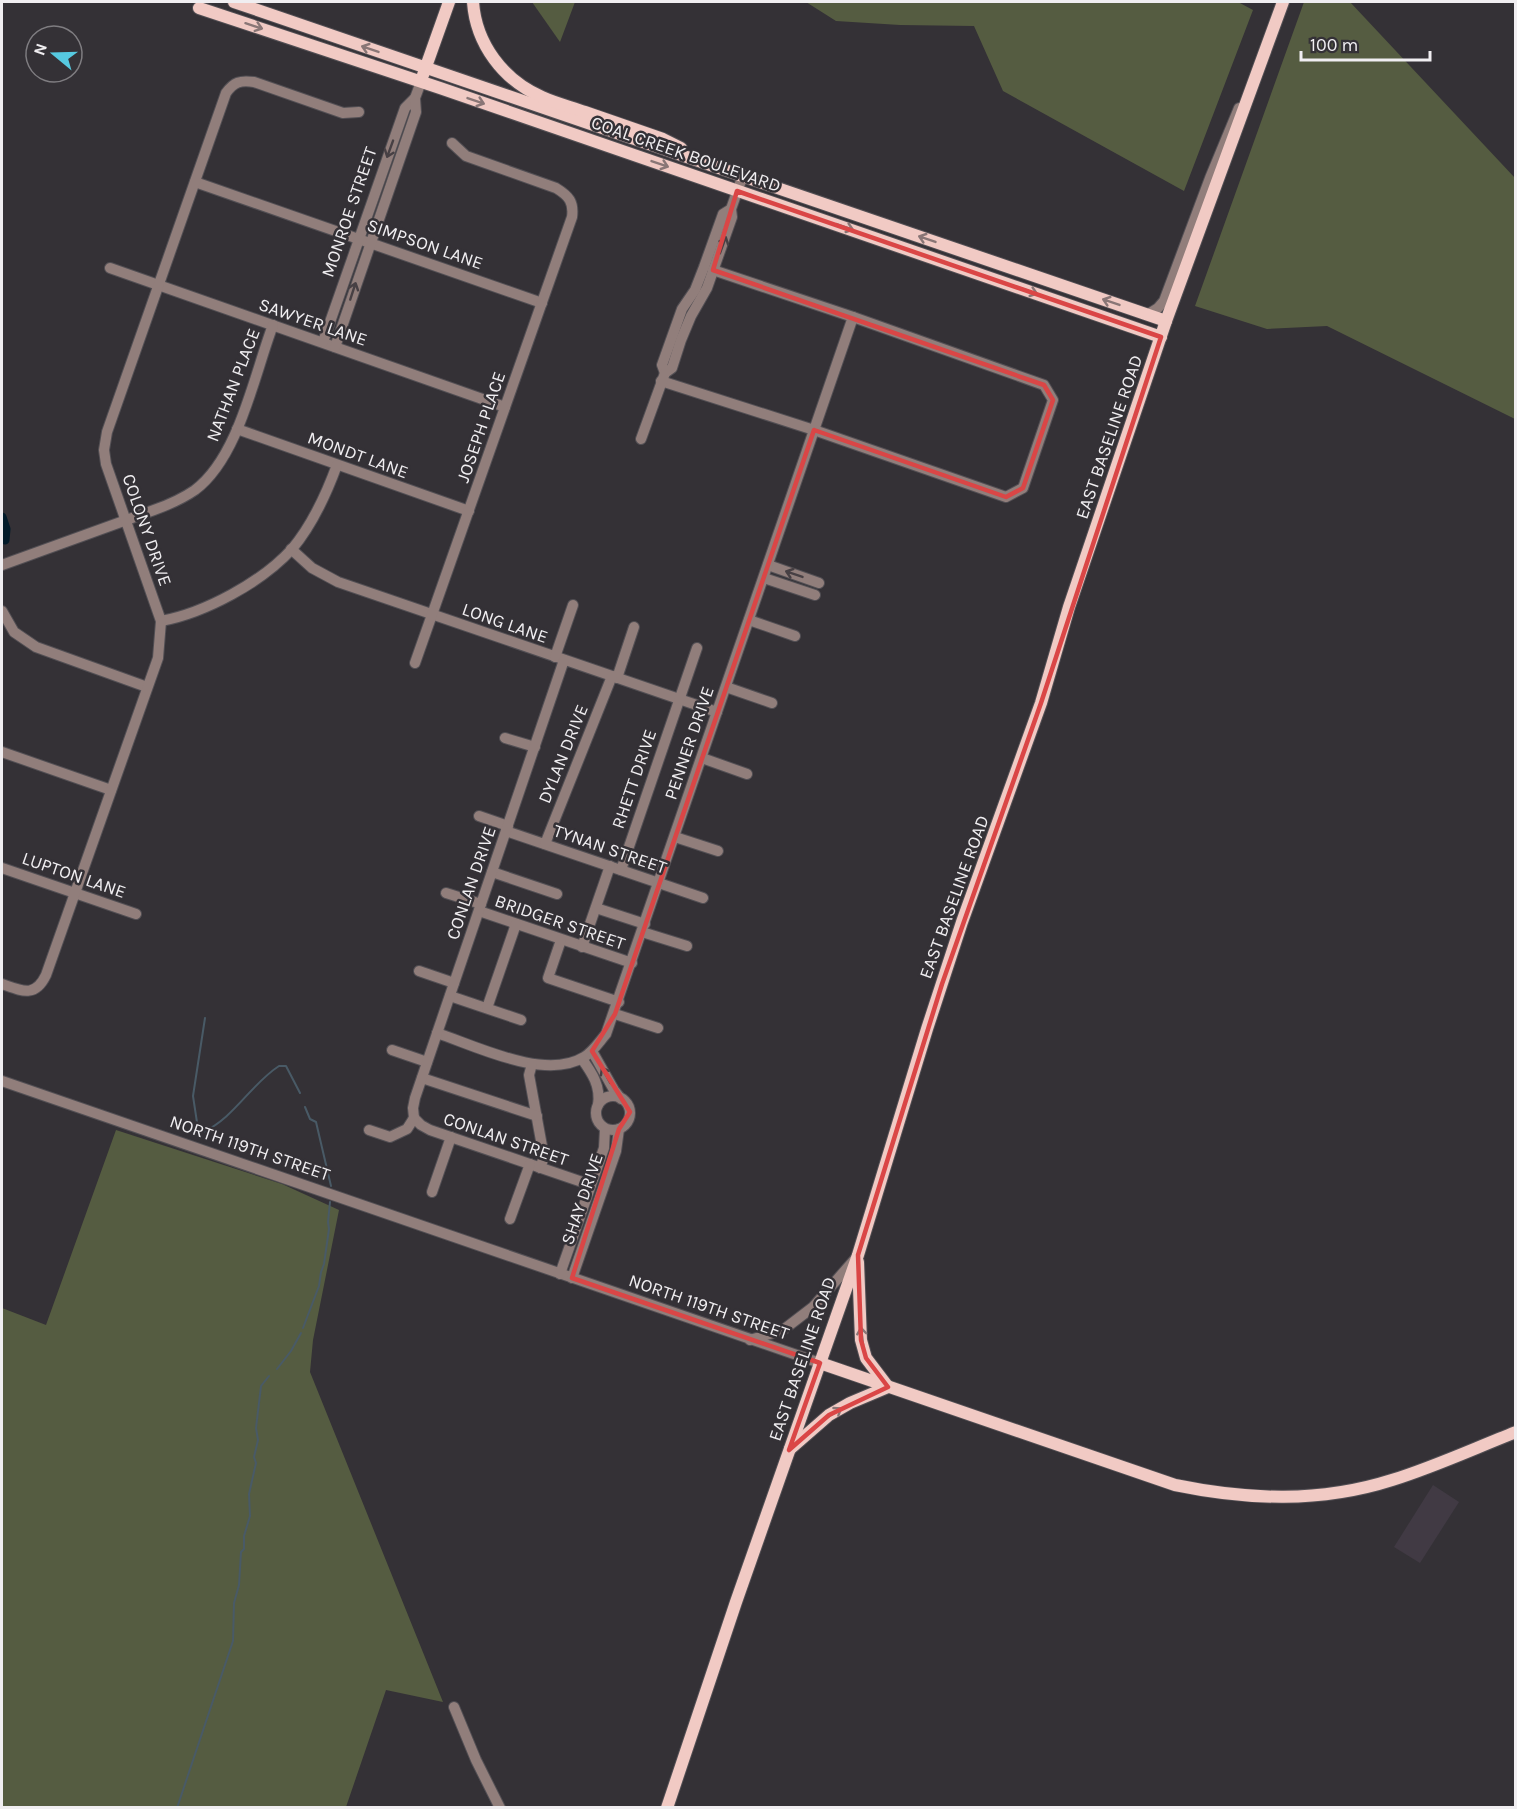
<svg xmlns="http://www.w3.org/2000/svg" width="1517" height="1809" viewBox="0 0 1517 1809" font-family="Karla,sans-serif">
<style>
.built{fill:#413a44}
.green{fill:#555c41}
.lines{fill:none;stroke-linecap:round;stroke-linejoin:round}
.stream{stroke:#495a66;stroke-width:2}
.canal{stroke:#021b2a;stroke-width:9}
.minor-casing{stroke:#524f54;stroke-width:12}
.major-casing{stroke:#524f54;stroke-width:14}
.minor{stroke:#917e7b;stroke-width:10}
.major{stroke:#f1cac4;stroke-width:12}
.oneway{stroke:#897676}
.oneway2{stroke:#474044}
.marked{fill:none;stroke:#da4646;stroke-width:4.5;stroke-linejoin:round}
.labels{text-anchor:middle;stroke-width:5;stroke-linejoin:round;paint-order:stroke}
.street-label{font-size:18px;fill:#f0eef1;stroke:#343136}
</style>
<rect width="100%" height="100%" fill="#343136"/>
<polygon class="built" points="1433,1485 1459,1502 1420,1563 1394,1547"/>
<g class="green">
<polygon points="532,2 575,2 560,42"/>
<polygon points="806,2 1238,2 1253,10 1184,191 1003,91 974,26 900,25 836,21"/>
<polygon points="1304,2 1350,2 1515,178 1515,419 1327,326 1267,329 1195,306"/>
<polygon points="116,1130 282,1184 339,1210 313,1340 310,1372 443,1702 386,1690 346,1807 2,1807 2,1308 46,1325"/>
</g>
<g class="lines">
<g class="stream">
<path d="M205,1018L193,1096L198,1129L203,1132C234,1118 251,1084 279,1066H286L300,1093"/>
<polyline points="305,1107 310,1119 316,1122 331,1186"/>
<polyline points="303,1328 319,1286 321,1272 324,1264 329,1229 328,1222 330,1202"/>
<polyline points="277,1369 291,1351 301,1333"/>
<polyline points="177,1808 233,1641 234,1603 239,1585 241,1552 244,1549 244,1536 250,1516 249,1494 256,1463 254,1457 258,1440 256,1428 261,1386 269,1376"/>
</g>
<polyline class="canal" points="2,517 6,529 5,540"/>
<defs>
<g id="minor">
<polyline points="195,182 542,303"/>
<polyline points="110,268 505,407"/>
<polyline points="1147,315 1158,308 1164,301 1210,178 1239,108"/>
<polyline points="323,342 405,108 415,98"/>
<polyline points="335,347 416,112 415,98 421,82"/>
<polyline points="665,373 662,365 682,309 695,290 704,267 723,214 731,209"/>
<polyline points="661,381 814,430 1006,497 1023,488 1053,400 1044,385 853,317 713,270"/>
<polyline points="237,429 469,511"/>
<polyline points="641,439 665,373 672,368 681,340 691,316 707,288 732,217 731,209 743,175"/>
<polyline points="291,549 312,568 338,582 717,712"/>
<path d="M2,565L154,510C168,505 182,499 195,490C239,457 254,375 273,325"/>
<polyline points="768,565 819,583"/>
<polyline points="764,578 815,595"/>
<polyline points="2,611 14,632 36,647 147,687"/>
<polyline points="749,620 795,636"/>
<path d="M161,621C205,613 262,582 292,549C313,524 326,495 337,465"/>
<polyline points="555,657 573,605"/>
<path d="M415,663L572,217C574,202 569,196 556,188L466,156L452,143"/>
<polyline points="617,678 634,627"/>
<polyline points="726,687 772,703"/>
<polyline points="505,738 535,747"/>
<polyline points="2,752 111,790"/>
<polyline points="702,758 747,774"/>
<polyline points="479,816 508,826"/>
<polyline points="506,831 703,898"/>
<polyline points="675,837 718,851"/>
<polyline points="545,844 612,676"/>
<polyline points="2,868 136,914"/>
<polyline points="621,870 697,648"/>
<polyline points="492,872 557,894"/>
<polyline points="446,893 481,904"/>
<polyline points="596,908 645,924"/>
<polyline points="479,911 632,963"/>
<polyline points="642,932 687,946"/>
<polyline points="561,940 548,978 619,1002"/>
<polyline points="582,947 610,866"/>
<polyline points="419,971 454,983"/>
<path d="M2,984C22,991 35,998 46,975L158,658L161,621L106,464L104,450L107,432L226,93C234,82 240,80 254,82L343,113L359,112"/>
<polyline points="450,996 521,1020"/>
<polyline points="487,1008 516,924"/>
<polyline points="615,1014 658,1028"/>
<path d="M437,1033C476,1046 545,1081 584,1057C593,1052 599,1042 606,1034L853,317"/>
<polyline points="392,1050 427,1062"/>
<polyline points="592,1051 614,1090 621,1099"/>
<path d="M582,1059C592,1073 601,1086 598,1105"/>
<polyline points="532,1064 529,1075 544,1157 540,1168"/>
<polyline points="422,1078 537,1116"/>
<polyline points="2,1081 820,1363"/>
<circle cx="613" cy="1113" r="17"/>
<polyline points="414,1118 413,1108 415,1098 564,660"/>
<polyline points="414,1118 421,1125 430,1130 591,1185"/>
<polyline points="369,1130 390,1137 407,1129 414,1118"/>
<polyline points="432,1192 451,1137"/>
<polyline points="510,1219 530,1164"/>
<polyline points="560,1274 604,1148 605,1129"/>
<polyline points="572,1278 616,1151 619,1129"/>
<polyline points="750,1340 783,1330 813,1307 856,1258"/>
<polyline points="454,1707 476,1760 500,1808"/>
</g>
<g id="major">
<polyline points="234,2 1166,321"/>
<path d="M473,2C476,44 503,80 542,97C555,103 571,107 585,112C611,121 637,130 663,139L681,148"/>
<polyline points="199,8 440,88 1161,337"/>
<polyline points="423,75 449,2"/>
<path d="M820,1363L1175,1485C1248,1500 1320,1503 1392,1480C1434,1467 1475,1448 1516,1432"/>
<polyline points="790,1449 829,1415 850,1403 888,1387 866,1358 861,1340 858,1262"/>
<polyline points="667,1808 736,1602 858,1255 927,1029 962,922 1041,703 1069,607 1166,321 1283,2"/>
</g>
</defs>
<use href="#minor" class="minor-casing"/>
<use href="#major" class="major-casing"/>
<use href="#minor" class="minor"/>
<use href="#major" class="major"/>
</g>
<defs><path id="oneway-shaft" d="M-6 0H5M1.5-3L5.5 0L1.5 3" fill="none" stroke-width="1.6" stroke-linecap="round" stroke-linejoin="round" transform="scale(1.5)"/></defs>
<g class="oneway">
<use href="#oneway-shaft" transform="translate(254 26) rotate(18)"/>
<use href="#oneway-shaft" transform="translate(370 49) rotate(-161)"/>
<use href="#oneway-shaft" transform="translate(476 101) rotate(19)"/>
<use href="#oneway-shaft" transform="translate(660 164) rotate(19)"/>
<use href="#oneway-shaft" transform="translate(845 227) rotate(19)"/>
<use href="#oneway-shaft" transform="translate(927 239) rotate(-161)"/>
<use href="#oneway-shaft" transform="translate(1029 291) rotate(19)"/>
<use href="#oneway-shaft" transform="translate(1111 302) rotate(-161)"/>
<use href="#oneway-shaft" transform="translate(862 1336) rotate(-97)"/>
<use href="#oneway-shaft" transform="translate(834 1413) rotate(-33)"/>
</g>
<g class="oneway2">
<use href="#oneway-shaft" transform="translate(390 149) rotate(110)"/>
<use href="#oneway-shaft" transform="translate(723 245) rotate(-70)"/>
<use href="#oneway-shaft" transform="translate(353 291) rotate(-72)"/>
<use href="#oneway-shaft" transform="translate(794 574) rotate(-161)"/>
<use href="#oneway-shaft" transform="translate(606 1075) rotate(-119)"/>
</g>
<path class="marked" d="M737,191L1161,337L1041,703L942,984L858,1255L861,1340L866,1358L888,1387L829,1415L789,1450L820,1363L572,1278L619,1129L630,1112L592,1051L615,1014L814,430L1006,497L1023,488L1053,400L1044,385L713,270Z"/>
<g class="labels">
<g class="street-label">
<text transform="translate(686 154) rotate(19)" y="6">COAL CREEK BOULEVARD</text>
<text transform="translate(349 212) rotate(-71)" y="6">MONROE STREET</text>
<text transform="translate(425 244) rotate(19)" y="6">SIMPSON LANE</text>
<text transform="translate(313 322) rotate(19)" y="6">SAWYER LANE</text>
<text transform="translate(233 385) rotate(-69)" y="6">NATHAN PLACE</text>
<text transform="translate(481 427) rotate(-71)" y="6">JOSEPH PLACE</text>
<text transform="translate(1109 437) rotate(-71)" y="6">EAST BASELINE ROAD</text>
<text transform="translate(358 455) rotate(20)" y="6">MONDT LANE</text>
<text transform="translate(147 530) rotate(71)" y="6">COLONY DRIVE</text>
<text transform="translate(505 623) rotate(19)" y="6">LONG LANE</text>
<text transform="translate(689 743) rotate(-71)" y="6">PENNER DRIVE</text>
<text transform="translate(563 754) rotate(-68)" y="6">DYLAN DRIVE</text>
<text transform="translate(634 779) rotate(-71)" y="6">RHETT DRIVE</text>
<text transform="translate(610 849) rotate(19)" y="6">TYNAN STREET</text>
<text transform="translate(74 875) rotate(19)" y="6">LUPTON LANE</text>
<text transform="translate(471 883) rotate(-71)" y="6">CONLAN DRIVE</text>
<text transform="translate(954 897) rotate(-70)" y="6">EAST BASELINE ROAD</text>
<text transform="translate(560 922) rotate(19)" y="6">BRIDGER STREET</text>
<text transform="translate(506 1139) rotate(19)" y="6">CONLAN STREET</text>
<text transform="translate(250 1148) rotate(19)" y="6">NORTH 119TH STREET</text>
<text transform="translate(582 1199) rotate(-71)" y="6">SHAY DRIVE</text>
<text transform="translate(709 1307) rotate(19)" y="6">NORTH 119TH STREET</text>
<text transform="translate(802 1359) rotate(-71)" y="6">EAST BASELINE ROAD</text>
</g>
</g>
<rect width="1517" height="1809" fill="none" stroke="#f0eef1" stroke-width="6"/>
<g transform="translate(54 54) rotate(289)"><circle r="28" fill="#343136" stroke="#7f7d81" stroke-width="1.5"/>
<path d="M0-4.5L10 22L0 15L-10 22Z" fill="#56c9e0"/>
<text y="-9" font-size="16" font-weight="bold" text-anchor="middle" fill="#f0eef1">N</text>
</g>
<path d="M1301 51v9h129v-9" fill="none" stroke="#f0eef1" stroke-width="3"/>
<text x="1310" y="51" font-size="18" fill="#f0eef1" stroke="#343136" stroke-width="4.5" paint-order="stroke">100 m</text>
</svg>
